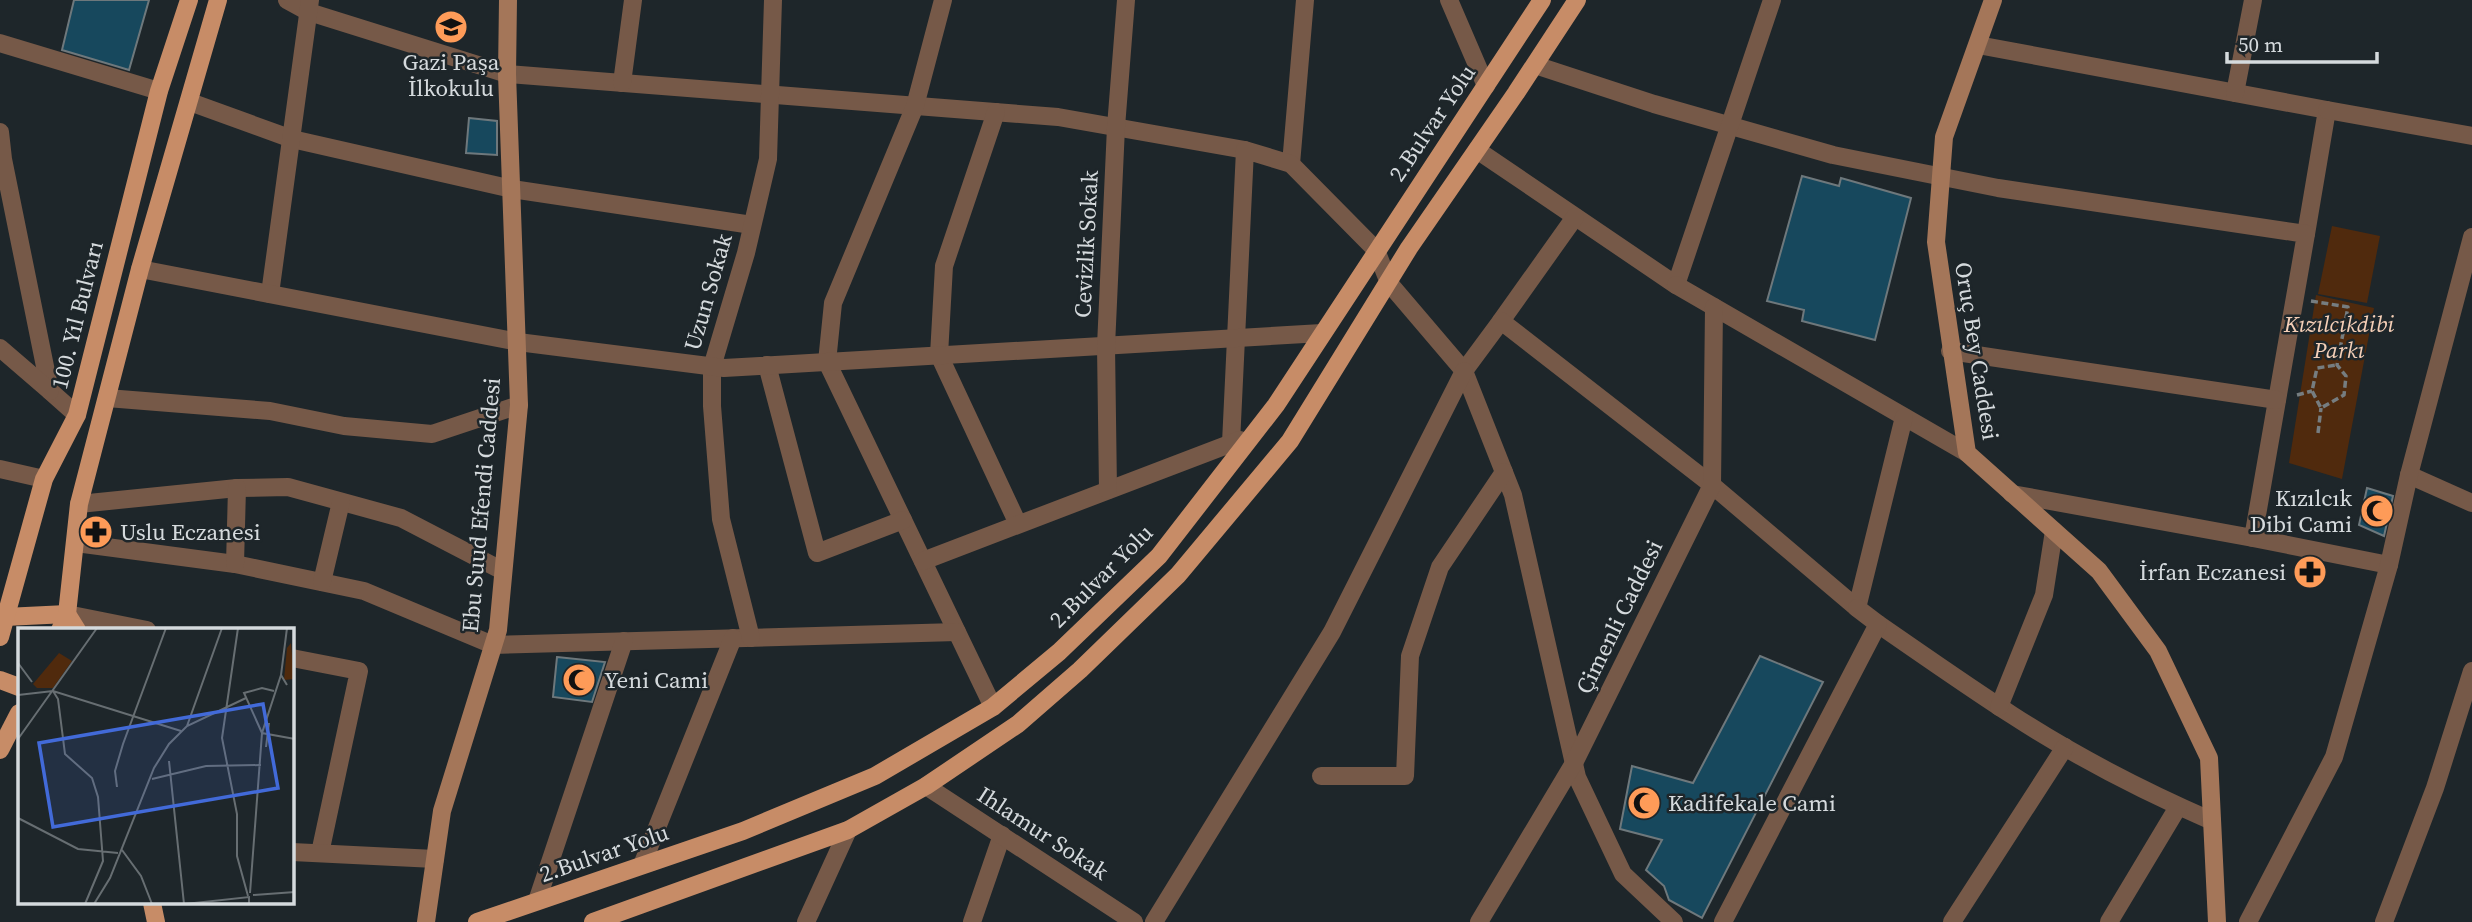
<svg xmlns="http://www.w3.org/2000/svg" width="2472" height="922" viewBox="0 0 2472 922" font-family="'Source Serif 4',serif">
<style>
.green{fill:#502a0d}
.building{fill:#17485d;stroke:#6e787c;stroke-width:2}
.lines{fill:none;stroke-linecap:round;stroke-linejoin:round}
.path{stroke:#767d80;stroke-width:3.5;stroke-dasharray:7 3.5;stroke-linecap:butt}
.minor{stroke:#765948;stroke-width:18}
.tertiary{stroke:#765948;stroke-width:18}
.secondary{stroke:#a47659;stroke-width:18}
.primary{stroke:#c78c67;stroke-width:18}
.labels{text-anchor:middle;stroke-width:5;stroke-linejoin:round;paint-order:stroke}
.poi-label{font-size:23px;fill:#d5dadd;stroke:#1e262a;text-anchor:start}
.street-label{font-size:23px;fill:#d5dadd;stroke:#1e262a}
.park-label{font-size:23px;font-style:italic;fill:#f5cfb7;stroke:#1e262a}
.inset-road{fill:none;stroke:#676e72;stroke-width:2}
.view{fill:#426ad9;fill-opacity:0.15;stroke:#426ad9;stroke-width:3.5}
.inset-edge{fill:none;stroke:#d5dadd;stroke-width:3.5}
</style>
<rect width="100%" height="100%" fill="#1e262a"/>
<g class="green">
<polygon points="2332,226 2380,236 2367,303 2318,294"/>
<polygon points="2316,295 2374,308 2342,479 2289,463"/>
</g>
<g class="building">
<polygon points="74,0 149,0 129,70 62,50"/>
<polygon points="469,118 497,121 497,155 466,153"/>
<polygon points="1802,176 1839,186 1841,178 1911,198 1875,340 1802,321 1804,310 1767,301"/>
<polygon points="2367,488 2393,496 2384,536 2359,525"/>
<polygon points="1760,656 1823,682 1702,918 1669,900 1664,886 1646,870 1662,840 1620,829 1632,766 1693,783"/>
<polygon points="557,657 605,662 592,702 553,697"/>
</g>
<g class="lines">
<g class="path">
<polyline points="2311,301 2348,307 2337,365 2346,376 2344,395 2321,408 2312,391 2317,368 2337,365"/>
<polyline points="2297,395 2312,391"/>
<polyline points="2318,433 2321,408"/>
</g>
<g class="minor">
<polyline points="287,0 309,12 507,74 1058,117 1245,150"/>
<polyline points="943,0 915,106 833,303 827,362 993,707"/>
<polyline points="1449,0 1486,86"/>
<polyline points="0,43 159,91"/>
<polyline points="1978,45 2327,110 2306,234"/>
<polyline points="1535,65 1654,104 1833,155 1998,188 2306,234 2253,538 2012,494"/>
<polyline points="622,83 633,0"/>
<polyline points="2235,93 2253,0"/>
<polyline points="190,102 292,139 512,189 752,225"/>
<polyline points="2327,110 2472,136"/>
<polyline points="996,112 944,266 939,355 1018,524"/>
<polyline points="0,132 3,159 50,391 77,415"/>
<polyline points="1477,150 1676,285 1772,0"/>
<polyline points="1291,164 1305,0"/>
<polyline points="1676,285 1967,453"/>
<polyline points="270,294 310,0"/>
<polyline points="1501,321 1575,217"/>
<polyline points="0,348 50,391"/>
<polyline points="1950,351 2277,400"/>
<polyline points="767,365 817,553 903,520"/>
<polyline points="1464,371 1513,495 1577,777 1623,874 1674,922"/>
<polyline points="107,398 270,411 344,426 432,434 519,405"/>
<polyline points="1231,443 1245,150 1291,164 1376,250 1389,283 1464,371 1501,321 1712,485 1857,608 1904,417"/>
<polyline points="0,469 44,479"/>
<polyline points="2409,475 2472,503"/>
<polyline points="79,504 237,488 288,487 401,518 503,571"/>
<polyline points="2253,538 2389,565"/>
<polyline points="76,543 235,564 364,591 493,645 957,632"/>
<polyline points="923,561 1240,440"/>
<polyline points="235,564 237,488"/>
<polyline points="322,582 341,502"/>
<polyline points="67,614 147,630"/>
<path d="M1878,624C1923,655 1967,686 2012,715C2075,756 2143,791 2212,821"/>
<polyline points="751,638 721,519 712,406 712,367 746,253 768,159 773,0"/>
<polyline points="292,658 359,671 320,853"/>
<polyline points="1999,707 2044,595 2054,531"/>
<polyline points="1321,776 1405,776 1410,656 1440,567 1504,472"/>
<polyline points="292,852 435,859"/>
<polyline points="642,865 733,638"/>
<polyline points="537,901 624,641"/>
<polyline points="972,922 1002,835"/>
<polyline points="1154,922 1332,632 1464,371"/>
<polyline points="1723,922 1878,624 1857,608"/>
<polyline points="1952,922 2065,747"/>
<polyline points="2109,922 2178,807"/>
<polyline points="2248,922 2334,757 2389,565 2409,475 2472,237"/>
<polyline points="2384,922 2435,788 2472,671"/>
</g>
<g class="tertiary">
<polyline points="140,269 518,342 724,368 1322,333"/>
<polyline points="1108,490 1106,346 1116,127 1126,0"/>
<polyline points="926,786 1134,922"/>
<polyline points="806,922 848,830"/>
<polyline points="1479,922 1574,763 1712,485 1714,307"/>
</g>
<g class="secondary">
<polyline points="1993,0 1944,137 1936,242 1967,453 2099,571 2158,651 2209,758 2217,922"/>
<polyline points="426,922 442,811 498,630 519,405 507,74 508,0"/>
</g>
<g class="primary">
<polyline points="0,615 5,617 67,614 77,630"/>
<polyline points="60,630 67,614 79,504 140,269 218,0"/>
<polyline points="0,637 44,479 77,415 159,91 189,0"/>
<polyline points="0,680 19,687"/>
<polyline points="0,750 19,713"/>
<polyline points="152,903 156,922"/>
<polyline points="477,922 743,831 875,776 993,707 1059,652 1159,556 1276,405 1542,0"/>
<polyline points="593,922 848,830 926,786 1018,724 1080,670 1178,575 1290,441 1409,248 1516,93 1577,0"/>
</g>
</g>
<defs>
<symbol id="school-disc" viewBox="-11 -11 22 22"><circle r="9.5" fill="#fe9b58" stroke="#1e262a"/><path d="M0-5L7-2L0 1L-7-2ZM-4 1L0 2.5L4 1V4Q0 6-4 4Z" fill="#111"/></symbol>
<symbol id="mosque-disc" viewBox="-11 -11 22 22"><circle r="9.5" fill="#fe9b58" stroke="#1e262a"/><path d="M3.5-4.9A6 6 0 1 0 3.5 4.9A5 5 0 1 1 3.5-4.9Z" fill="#111"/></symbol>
<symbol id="pharmacy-disc" viewBox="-11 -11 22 22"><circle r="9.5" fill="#fe9b58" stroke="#1e262a"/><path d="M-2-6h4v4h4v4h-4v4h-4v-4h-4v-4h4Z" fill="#111"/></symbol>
</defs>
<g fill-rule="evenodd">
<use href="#school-disc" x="432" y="8" width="38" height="38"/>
<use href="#mosque-disc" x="2358" y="492" width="38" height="38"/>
<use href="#pharmacy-disc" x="77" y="513" width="38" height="38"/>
<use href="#pharmacy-disc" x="2291" y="553" width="38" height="38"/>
<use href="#mosque-disc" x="560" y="661" width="38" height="38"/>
<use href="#mosque-disc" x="1625" y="784" width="38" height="38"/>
</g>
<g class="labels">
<g class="poi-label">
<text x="451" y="70" text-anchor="middle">Gazi Paşa<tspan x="451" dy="26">İlkokulu</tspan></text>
<text x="2352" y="506" text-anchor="end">Kızılcık<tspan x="2352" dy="26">Dibi Cami</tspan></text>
<text x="120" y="540">Uslu Eczanesi</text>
<text x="2286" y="580" text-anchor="end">İrfan Eczanesi</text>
<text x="604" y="688">Yeni Cami</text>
<text x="1668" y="811">Kadifekale Cami</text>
</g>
<g class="street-label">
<text transform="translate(1432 123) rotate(-56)" y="8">2.Bulvar Yolu</text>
<text transform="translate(1086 244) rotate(-87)" y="8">Cevizlik Sokak</text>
<text transform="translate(708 292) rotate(-74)" y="8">Uzun Sokak</text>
<text transform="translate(77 315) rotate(-76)" y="8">100. Yıl Bulvarı</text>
<text transform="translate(1977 351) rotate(81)" y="8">Oruç Bey Caddesi</text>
<text transform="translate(481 505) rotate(-85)" y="8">Ebu Suud Efendi Caddesi</text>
<text transform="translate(1101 576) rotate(-45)" y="8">2.Bulvar Yolu</text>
<text transform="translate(1619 617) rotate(-64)" y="8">Çimenli Caddesi</text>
<text transform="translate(1043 833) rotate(33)" y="8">Ihlamur Sokak</text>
<text transform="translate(604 853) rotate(-19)" y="8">2.Bulvar Yolu</text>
</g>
<g class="park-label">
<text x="2339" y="332">Kızılcıkdibi<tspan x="2339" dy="26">Parkı</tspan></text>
</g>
</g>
<g transform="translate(18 628)">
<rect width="276" height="276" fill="#1e262a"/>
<path d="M273,15L276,51L266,52L269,20ZM41,25L54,33L35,60H19L15,56Z" fill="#502a0d"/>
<path class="inset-road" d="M220,0L204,110L219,186V228L230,268M269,0L263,47L269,57M0,35L14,54M35,63L40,71L47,126L74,150L80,169L85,233L67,276M256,63L244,60L226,65L244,105L277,111M0,67L35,63L163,103M169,98L204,0M0,111L79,0M248,119L251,95M151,133L166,276M134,151L188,138L243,137M99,159L97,143L105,116L148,0M0,190L60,221L100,225M104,222L123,248L134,276M232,265L244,105L263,47M235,267L277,264M76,276L92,250L136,140L151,116L169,98L228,70M167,276L231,269V276"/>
<path class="view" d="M245,76L260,160L35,199L21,115Z"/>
<rect width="276" height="276" class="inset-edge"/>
</g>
<path d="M2227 52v10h150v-10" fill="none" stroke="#d5dadd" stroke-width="3.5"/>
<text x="2238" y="52" font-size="21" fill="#d5dadd" stroke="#1e262a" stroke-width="5" paint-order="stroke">50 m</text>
</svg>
